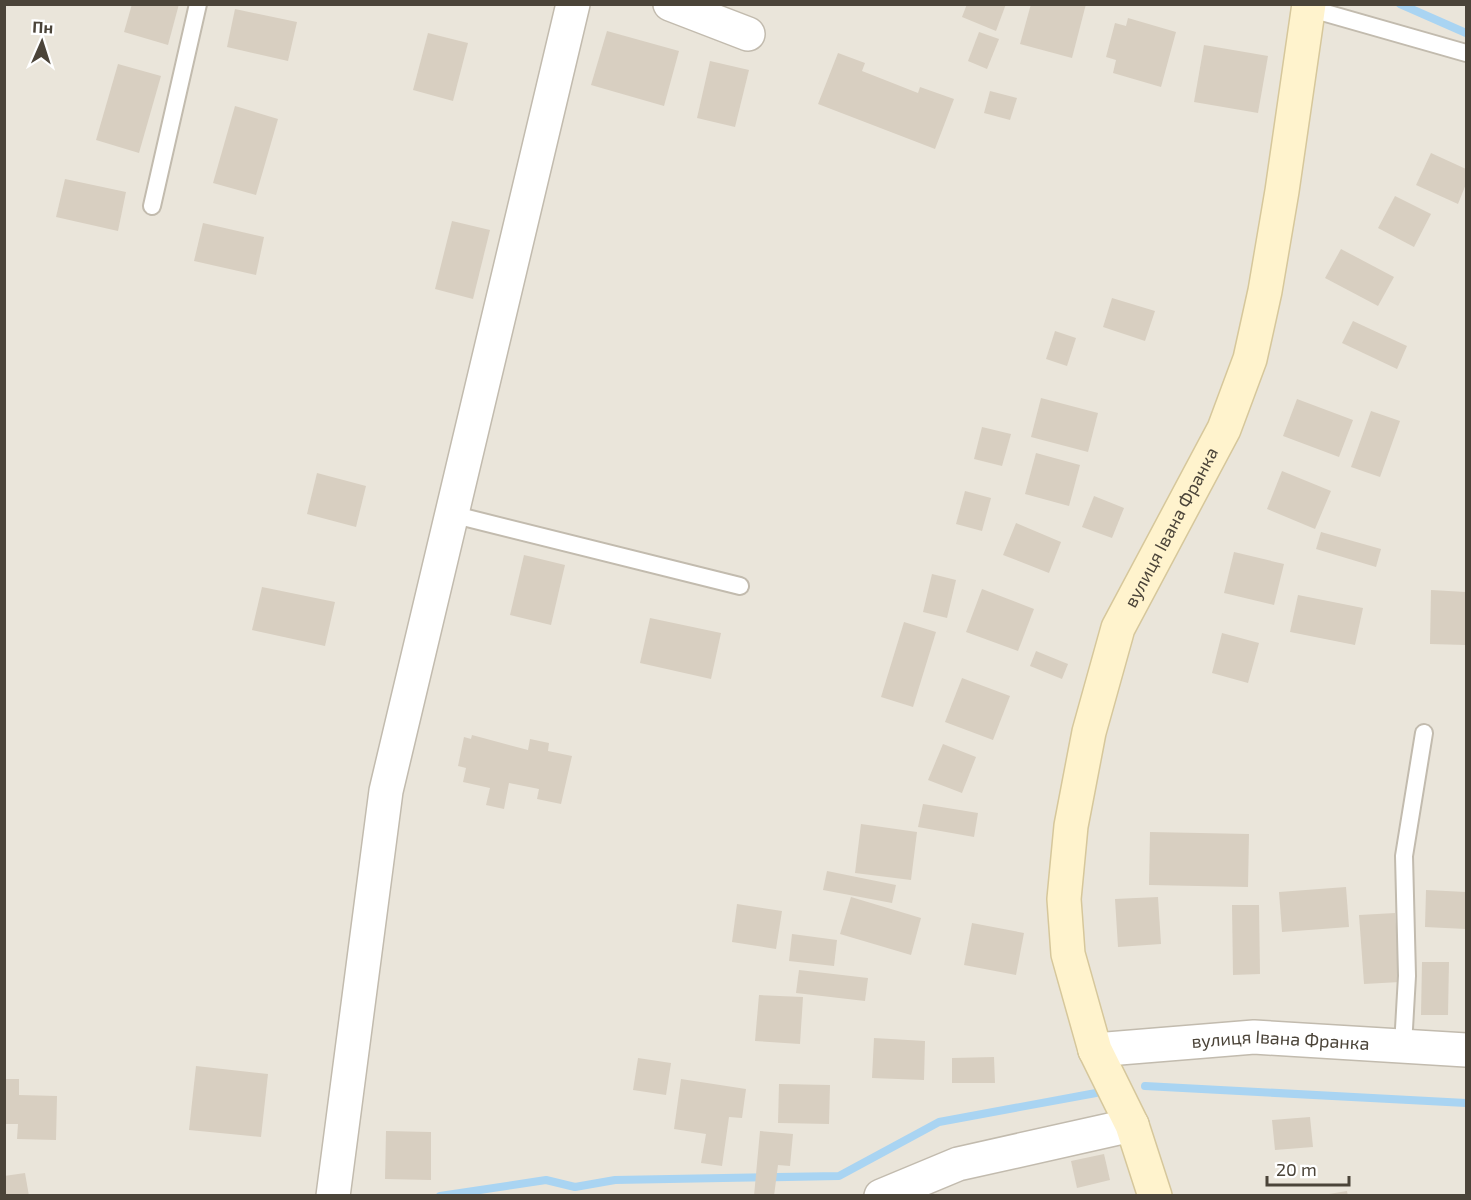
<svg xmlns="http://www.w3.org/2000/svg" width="1471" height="1200" viewBox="0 0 1471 1200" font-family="'Exo 2',sans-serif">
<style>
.residential{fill:#eae5da}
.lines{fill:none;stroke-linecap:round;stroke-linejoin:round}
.stream{stroke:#a9d4f2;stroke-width:8}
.building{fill:#d8cfc1}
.service-casing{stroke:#c2bbae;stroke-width:20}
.minor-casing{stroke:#c2bbae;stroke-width:36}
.secondary-casing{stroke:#d6c79b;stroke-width:36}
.service{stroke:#fff;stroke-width:16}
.minor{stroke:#fff;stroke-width:33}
.secondary{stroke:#fff3cd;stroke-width:33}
.labels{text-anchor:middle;stroke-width:5;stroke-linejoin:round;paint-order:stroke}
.street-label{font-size:18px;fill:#4b4439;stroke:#fff}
</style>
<rect width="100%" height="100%" fill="#f6f3ec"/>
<rect class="residential" x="5" y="5" width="1461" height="1190"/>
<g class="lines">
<g class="stream">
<polyline points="1400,4 1466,33"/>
<polyline points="1145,1086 1466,1103"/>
<polyline points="440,1196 546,1180 575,1187 615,1180 839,1176 939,1122 1096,1093"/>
</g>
</g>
<g class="building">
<polygon points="132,4 179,4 168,45 124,32"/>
<polygon points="967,4 1006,4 996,31 962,17"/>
<polygon points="1031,4 1086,4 1072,58 1020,44"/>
<polygon points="235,9 297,22 288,61 227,47"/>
<polygon points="1128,18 1176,32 1161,87 1113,73 1116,60 1106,57 1115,23 1126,26"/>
<polygon points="607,31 679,51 664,106 591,85"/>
<polygon points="979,32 999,39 987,69 968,61"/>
<polygon points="428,33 468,43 453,101 413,90"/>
<polygon points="1204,45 1268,56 1258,113 1194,102"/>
<polygon points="838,53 865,63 862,71 918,93 920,87 954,99 935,149 818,104"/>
<polygon points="710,61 749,70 735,127 697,118"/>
<polygon points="118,64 161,76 139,153 96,140"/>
<polygon points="990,91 1017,98 1010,120 984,113"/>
<polygon points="235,106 278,119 256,195 213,183"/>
<polygon points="1431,153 1466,169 1466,184 1458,204 1416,185"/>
<polygon points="65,179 126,192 118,231 56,217"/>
<polygon points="1395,196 1431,214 1414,247 1378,228"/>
<polygon points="452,221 490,230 473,299 435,289"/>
<polygon points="203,223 264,237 256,275 194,261"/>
<polygon points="1341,249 1394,277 1378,306 1325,278"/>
<polygon points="1112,298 1155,311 1145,341 1103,327"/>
<polygon points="1353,321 1407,346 1397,369 1342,343"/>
<polygon points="1055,331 1076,338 1067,366 1046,359"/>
<polygon points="1041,398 1098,413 1088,452 1031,437"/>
<polygon points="1297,399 1353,420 1339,457 1283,436"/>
<polygon points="1371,411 1400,421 1380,477 1351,467"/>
<polygon points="982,427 1011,434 1002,466 974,459"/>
<polygon points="1036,453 1080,465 1069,506 1025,494"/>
<polygon points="1282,471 1331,491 1315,529 1267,509"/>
<polygon points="317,473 366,486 356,527 307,514"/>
<polygon points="965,491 991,498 982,531 956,524"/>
<polygon points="1094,496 1124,508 1112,538 1082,527"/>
<polygon points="1016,523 1061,542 1049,573 1003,555"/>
<polygon points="1321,532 1381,549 1376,567 1316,549"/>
<polygon points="1234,552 1284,564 1274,605 1224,593"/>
<polygon points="524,555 565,565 551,625 510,615"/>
<polygon points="932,574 956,580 947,618 923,612"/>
<polygon points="262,587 335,602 325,646 252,630"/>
<polygon points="982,589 1034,609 1018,651 966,632"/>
<polygon points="1431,590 1466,592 1466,645 1430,644"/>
<polygon points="1298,595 1363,608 1355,645 1290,632"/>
<polygon points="650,618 721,633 711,679 640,663"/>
<polygon points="904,622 936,632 913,707 881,697"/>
<polygon points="1222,633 1259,643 1248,683 1212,673"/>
<polygon points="1036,651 1068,664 1062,679 1030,666"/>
<polygon points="962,678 1010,696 993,740 945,722"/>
<polygon points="472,735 528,750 530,739 549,743 548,751 572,756 561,804 537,799 539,789 509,783 504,809 486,805 490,788 463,782 466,768 458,766 464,737 471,739"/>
<polygon points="943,744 976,757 962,793 928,780"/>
<polygon points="923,804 978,813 974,837 918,827"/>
<polygon points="861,824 917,832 911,880 855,873"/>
<polygon points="1150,832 1249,834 1248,887 1149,885"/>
<polygon points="827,871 896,885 892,903 823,890"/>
<polygon points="1346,887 1349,927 1282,932 1279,892"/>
<polygon points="1426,890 1466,892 1466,929 1425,927"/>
<polygon points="851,897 921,918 911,955 840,934"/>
<polygon points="1158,897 1161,944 1118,947 1115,899"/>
<polygon points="737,904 782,911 776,949 732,942"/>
<polygon points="1232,905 1259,905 1260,974 1233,975"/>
<polygon points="1395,913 1400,982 1364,984 1359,915"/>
<polygon points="972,923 1024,933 1016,975 964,965"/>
<polygon points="792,934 837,940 834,966 789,961"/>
<polygon points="1422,962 1449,962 1448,1015 1421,1015"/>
<polygon points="799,970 868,978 865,1001 796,993"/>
<polygon points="759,995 803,997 800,1044 755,1041"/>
<polygon points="874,1038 925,1041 924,1080 872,1078"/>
<polygon points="994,1057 995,1083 952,1083 952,1058"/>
<polygon points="638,1058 671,1063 666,1095 633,1090"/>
<polygon points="196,1066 268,1074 261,1137 189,1130"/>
<polygon points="4,1079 19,1079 19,1095 57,1096 56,1140 17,1139 18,1124 4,1124"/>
<polygon points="681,1079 746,1089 742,1118 729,1117 722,1166 701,1163 706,1134 674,1129"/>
<polygon points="779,1084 830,1085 829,1124 778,1123"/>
<polygon points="1310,1117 1313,1147 1275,1150 1272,1120"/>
<polygon points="386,1131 431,1132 431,1180 385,1179"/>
<polygon points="760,1131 793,1134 790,1166 778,1165 774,1196 754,1196"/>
<polygon points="1104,1154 1110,1180 1077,1188 1071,1161"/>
<polygon points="25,1173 29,1196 4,1196 4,1176"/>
<polygon points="1347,1191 1348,1196 1329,1196 1329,1194"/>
</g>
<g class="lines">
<defs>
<g id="service">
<polyline points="1308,8 1466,53"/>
<polyline points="152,206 198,4"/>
<polyline points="451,514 740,586"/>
<polyline points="1403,1046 1407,976 1404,856 1424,733"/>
</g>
<g id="minor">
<polyline points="670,4 748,34"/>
<path id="s1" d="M1095,1050L1254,1037L1466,1050"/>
<polyline points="333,1196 386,791 573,4"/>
<polyline points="881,1196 958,1164 1132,1125"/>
</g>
<g id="secondary">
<path id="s2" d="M1155,1196L1132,1125L1095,1050L1068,954L1064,899L1071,826L1089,732L1118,628L1224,429L1250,359L1265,291L1282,191L1309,4"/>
</g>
</defs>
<use href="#service" class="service-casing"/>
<use href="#minor" class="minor-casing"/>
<use href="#secondary" class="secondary-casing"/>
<use href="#service" class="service"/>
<use href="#minor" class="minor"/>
<use href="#secondary" class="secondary"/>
</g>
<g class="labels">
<g class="street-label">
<text dy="6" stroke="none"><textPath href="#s2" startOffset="704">вулиця Івана Франка</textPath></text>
<text dy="6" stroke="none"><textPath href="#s1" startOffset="186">вулиця Івана Франка</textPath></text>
</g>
</g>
<rect width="1471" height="1200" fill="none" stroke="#4b4439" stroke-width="12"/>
<g transform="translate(42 42) rotate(3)" stroke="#ffffff" stroke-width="4.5" paint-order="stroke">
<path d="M0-4.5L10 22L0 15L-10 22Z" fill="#4b4439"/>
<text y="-9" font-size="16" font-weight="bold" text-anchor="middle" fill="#4b4439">Пн</text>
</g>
<path d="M1267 1176v9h82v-9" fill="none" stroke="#4b4439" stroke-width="3"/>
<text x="1276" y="1176" font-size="18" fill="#4b4439" stroke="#ffffff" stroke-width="4.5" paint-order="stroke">20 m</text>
</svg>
